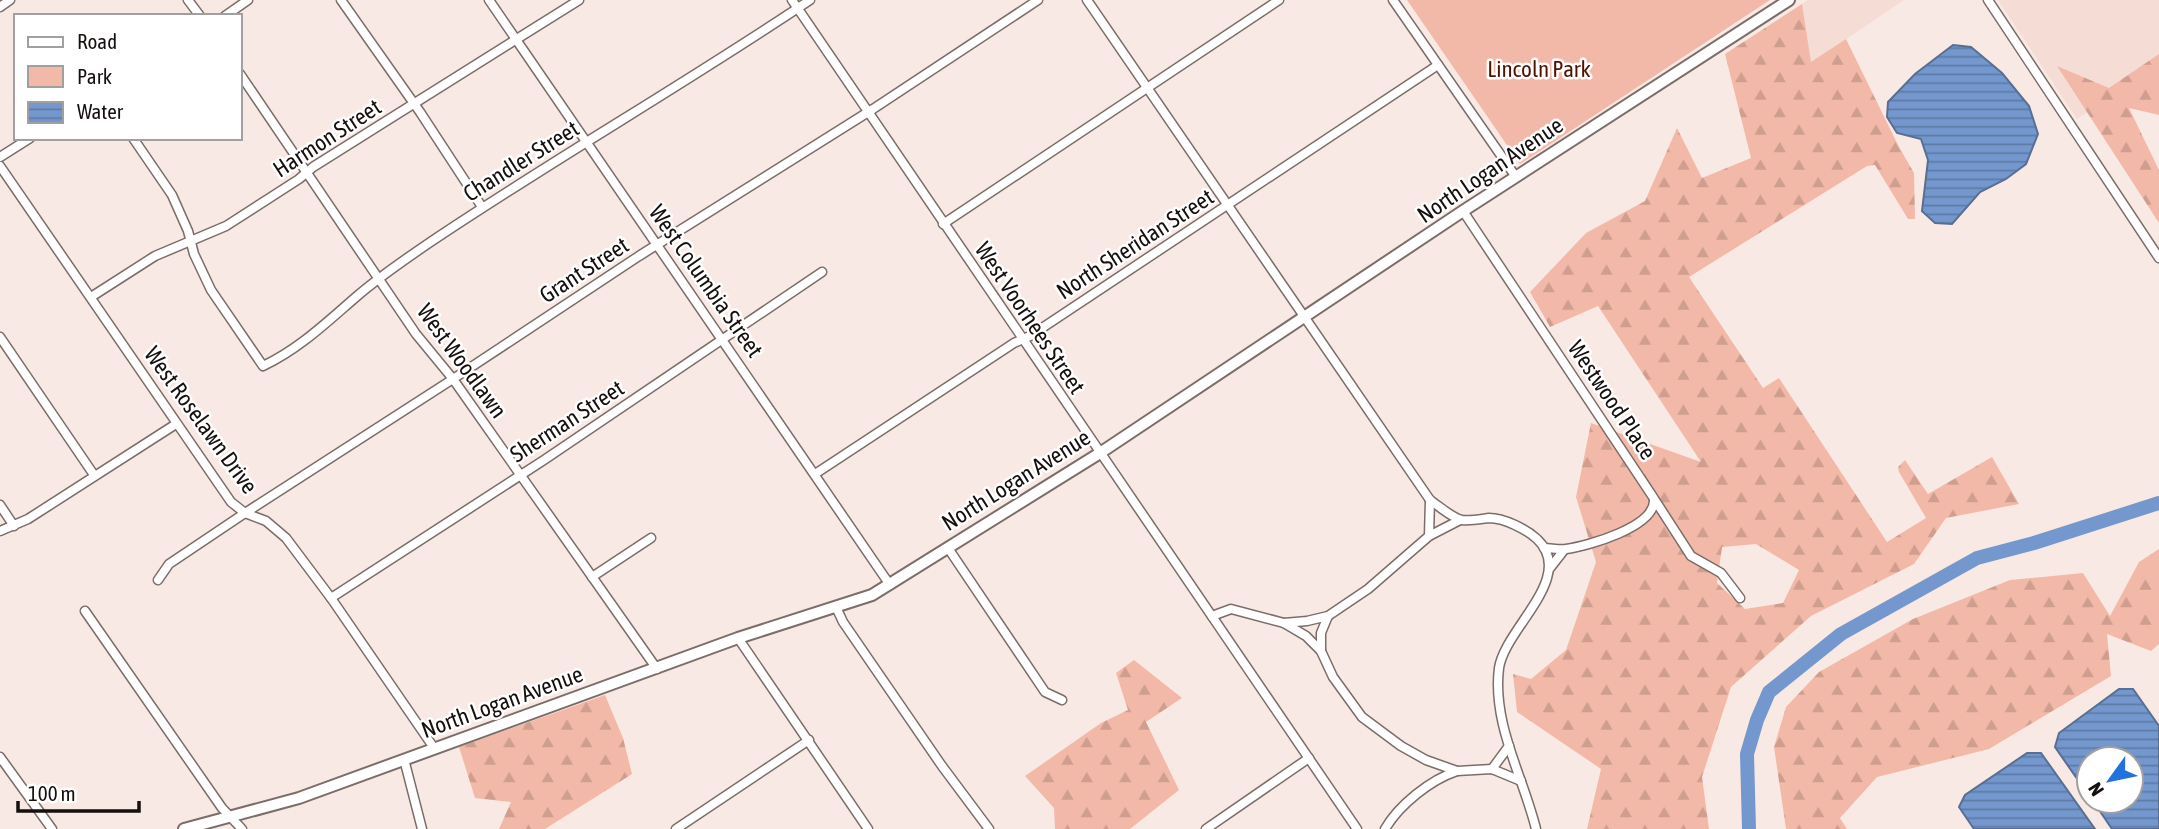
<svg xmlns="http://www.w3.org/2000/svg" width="2159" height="829" viewBox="0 0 2159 829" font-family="'Asap Condensed',sans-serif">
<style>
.built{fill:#f5dcd5}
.green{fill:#f3b9a8}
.forest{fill:url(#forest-firs);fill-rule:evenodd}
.water{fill:url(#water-rules);stroke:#586f94;stroke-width:2}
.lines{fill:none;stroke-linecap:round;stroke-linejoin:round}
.river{stroke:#7498ce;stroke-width:14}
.street-casing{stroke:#7b6d69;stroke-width:11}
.secondary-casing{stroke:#7b6d69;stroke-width:14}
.street{stroke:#fff;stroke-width:8}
.secondary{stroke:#fff;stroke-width:10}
.labels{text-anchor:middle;stroke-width:5;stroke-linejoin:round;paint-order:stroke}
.park-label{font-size:23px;fill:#511300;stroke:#fff}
.street-label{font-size:23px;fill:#150f0e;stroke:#fff}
</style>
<defs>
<pattern id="forest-firs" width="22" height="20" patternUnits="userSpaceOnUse" patternTransform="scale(1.75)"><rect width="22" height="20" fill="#f3b9a8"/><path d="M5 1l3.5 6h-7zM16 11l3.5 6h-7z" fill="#cf9e8f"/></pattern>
<pattern id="water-rules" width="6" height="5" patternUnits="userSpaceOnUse" patternTransform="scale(1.75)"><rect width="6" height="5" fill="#7498ce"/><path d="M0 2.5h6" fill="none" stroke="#5e7aa6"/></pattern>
</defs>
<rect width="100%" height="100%" fill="#f9e9e4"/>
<g class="built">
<polygon points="1808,0 1904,0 1811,63 1781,18"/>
<polygon points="1998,0 2159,0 2159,65 2077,119"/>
</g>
<polygon class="green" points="1407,0 1770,0 1520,164"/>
<g class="forest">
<path d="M1802,4L1811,62L1846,39L1899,147L1914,173L1915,219H1908L1875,165L1867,166L1689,277L1763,388L1779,378L1887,542L1926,518L1899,472L1898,467L1905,460L1928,494L1992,457L2019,504L1946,518L1914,564L1811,616L1731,687L1702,777L1709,829H1587L1601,769L1517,712L1513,674L1531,679L1566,650L1596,562L1576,497L1591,423L1701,462L1598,306L1550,327L1530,292L1586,233L1645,201L1677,128L1702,178L1751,158L1725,54ZM1756,544L1799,570L1783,603L1745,609L1717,583L1722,547Z"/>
<polygon points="2159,54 2159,115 2129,108 2159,170 2159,223 2057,66 2109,88"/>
<polygon points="2159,549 2159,644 2151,651 2107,634 2111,676 1989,749 1877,777 1840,818 1847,829 1786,829 1774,747 1786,707 1819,672 1913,619 2010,580 2083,573 2110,616 2139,562"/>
<polygon points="1134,660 1182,698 1146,722 1179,790 1130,829 1055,829 1054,808 1025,776 1101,723 1128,710 1116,673"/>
<polygon points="605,695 623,738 632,774 545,829 499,829 511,802 475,798 459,747"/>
</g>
<g class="water">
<polygon points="1953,45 1971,47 2002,73 2029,106 2038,134 2026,164 2006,179 1980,192 1952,224 1935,223 1922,211 1928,160 1921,139 1897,133 1887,117 1888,102 1915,74"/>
<polygon points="2119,689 2133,689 2159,726 2159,829 2112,829 2093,801 2131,801 2131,759 2089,759 2089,796 2055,747 2059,733"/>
<polygon points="2027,753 2041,753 2095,829 1974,829 1959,807 1965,795"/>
</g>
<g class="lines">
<polyline class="river" points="1749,829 1747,754 1757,720 1769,692 1841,634 1977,558 2034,543 2159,503"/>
<defs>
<g id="street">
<polyline points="188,0 200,16"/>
<polyline points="341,0 420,112 482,207"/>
<polyline points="489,0 890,585"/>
<polyline points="792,0 1357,829"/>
<path d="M1087,0L1430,500C1439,506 1452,518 1462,520C1470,521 1481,519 1489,518C1504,518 1526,529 1537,539C1577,577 1505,628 1499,668C1492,724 1523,776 1536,829"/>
<polyline points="1393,0 1516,177"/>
<polyline points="1988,0 2159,258"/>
<polyline points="0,7 10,0"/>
<polyline points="225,16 248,0"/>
<polyline points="240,74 416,334 453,379 657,669"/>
<path d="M133,138L172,195L188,231L194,254L211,290L263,366C299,349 327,322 356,297C379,277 404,260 429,243C554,159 685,84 810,0"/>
<polyline points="0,157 30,138"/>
<polyline points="0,166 231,502 245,513 266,521 286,538 331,598 434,748"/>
<polyline points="1463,211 1651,494 1691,556 1721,573 1740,598"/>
<polyline points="943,224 1279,0"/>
<polyline points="91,297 155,256 226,226 299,179 313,167 579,0"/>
<polyline points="0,337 94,475"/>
<polyline points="815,474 1014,343 1030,336 1438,65"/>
<polyline points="0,505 14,526"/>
<polyline points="0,531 28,519 176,424"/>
<polyline points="1429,536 1460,520"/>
<polyline points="948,548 1045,692 1062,700"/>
<path d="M1544,548C1551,548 1559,550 1566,549C1588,546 1655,527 1654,500"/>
<polyline points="1550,568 1564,550"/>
<polyline points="592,577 651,538"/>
<polyline points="158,580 169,564 245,513 453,379 639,256 873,109 1038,0"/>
<polyline points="331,598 544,460 822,272"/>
<polyline points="836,607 843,622 942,766 989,829"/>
<polyline points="85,611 222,808 242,829"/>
<polyline points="1212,616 1231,609 1284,623 1306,636 1321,651 1333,677 1362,717 1401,746 1426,760 1457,771 1492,769 1521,781"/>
<polyline points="1284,623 1307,621 1328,616"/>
<polyline points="738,638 868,829"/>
<polyline points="1321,651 1321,633 1328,616 1368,589 1429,536 1430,500"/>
<polyline points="0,757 52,829"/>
<polyline points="404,759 422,829"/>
<polyline points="1492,769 1509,746"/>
<polyline points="676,829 809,740"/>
<polyline points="1206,829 1309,758"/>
<path d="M1385,829C1399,805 1430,780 1457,771"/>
</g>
<polyline id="secondary" points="184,829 299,798 738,638 872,595 1100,453 1463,211 1789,0"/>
</defs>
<use href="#street" class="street-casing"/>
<use href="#secondary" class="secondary-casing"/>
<use href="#street" class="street"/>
<use href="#secondary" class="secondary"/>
</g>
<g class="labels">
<g class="park-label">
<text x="1539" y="77">Lincoln Park</text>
</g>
<g class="street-label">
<text transform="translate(327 138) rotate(-33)" y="8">Harmon Street</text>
<text transform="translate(521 161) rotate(-32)" y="8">Chandler Street</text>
<text transform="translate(1490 170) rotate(-34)" y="8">North Logan Avenue</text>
<text transform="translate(1135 244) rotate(-33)" y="8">North Sheridan Street</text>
<text transform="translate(584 270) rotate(-33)" y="8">Grant Street</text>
<text transform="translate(706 281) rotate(55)" y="8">West Columbia Street</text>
<text transform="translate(1030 318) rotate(56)" y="8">West Voorhees Street</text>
<text transform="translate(462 361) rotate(54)" y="8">West Woodlawn</text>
<text transform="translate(1612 400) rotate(56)" y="8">Westwood Place</text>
<text transform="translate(201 420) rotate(54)" y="8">West Roselawn Drive</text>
<text transform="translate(567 421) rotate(-33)" y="8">Sherman Street</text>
<text transform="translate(1016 480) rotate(-32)" y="8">North Logan Avenue</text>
<text transform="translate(502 702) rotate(-20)" y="8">North Logan Avenue</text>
</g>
</g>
<rect x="14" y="14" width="228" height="126" fill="#ffffff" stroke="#a19f9f" stroke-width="2"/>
<rect x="28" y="37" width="35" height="10" fill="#ffffff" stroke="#a19f9f" stroke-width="2"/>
<text x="77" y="49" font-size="21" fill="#150f0e">Road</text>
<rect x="28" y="66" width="35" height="21" fill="#f3b9a8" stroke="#a19f9f" stroke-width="2"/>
<text x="77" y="84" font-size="21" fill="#150f0e">Park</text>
<rect x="28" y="102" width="35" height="21" fill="url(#water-rules)" stroke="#a19f9f" stroke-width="2"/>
<text x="77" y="119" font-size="21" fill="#150f0e">Water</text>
<g transform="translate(2110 780) rotate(237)"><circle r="33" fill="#ffffff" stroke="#a19f9f" stroke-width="2"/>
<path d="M0-5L12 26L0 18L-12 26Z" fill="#2272dd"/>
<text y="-10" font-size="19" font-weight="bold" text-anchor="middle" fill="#150f0e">N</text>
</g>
<path d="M18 801v10h121v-10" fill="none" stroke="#150f0e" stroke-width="3.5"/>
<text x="28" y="801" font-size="21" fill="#150f0e" stroke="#ffffff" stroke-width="5" paint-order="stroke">100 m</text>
</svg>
